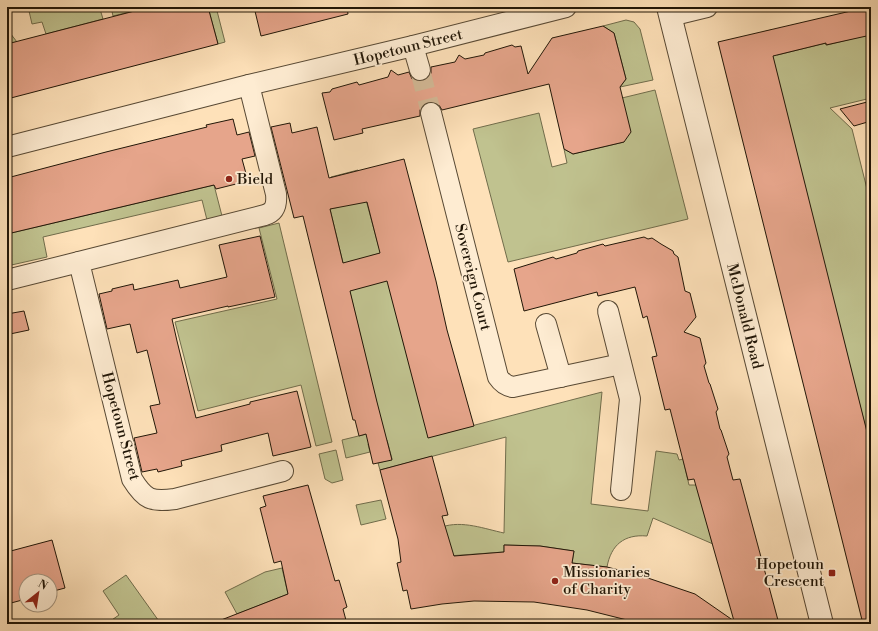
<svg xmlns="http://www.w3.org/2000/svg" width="878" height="631" viewBox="0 0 878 631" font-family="'Libre Bodoni',serif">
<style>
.green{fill:#c0c28f;stroke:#706c4b}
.building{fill:#e6a58b;stroke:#211607;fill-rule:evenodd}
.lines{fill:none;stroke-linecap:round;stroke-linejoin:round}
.minor-tunnel{stroke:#d2b895;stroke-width:20;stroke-dasharray:20 10;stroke-linecap:butt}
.minor-casing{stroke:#584934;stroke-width:22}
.tertiary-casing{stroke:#584934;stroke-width:24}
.minor{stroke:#feecd2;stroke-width:20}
.tertiary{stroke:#feecd2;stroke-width:22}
.poi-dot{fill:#8f2418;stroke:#feecd2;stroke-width:1.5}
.labels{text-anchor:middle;stroke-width:3.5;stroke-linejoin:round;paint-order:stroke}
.street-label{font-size:15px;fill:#211607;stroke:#feecd2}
.poi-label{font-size:15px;fill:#211607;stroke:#feecd2;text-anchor:start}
</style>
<rect width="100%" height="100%" fill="#fee1b9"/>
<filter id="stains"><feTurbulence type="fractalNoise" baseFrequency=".005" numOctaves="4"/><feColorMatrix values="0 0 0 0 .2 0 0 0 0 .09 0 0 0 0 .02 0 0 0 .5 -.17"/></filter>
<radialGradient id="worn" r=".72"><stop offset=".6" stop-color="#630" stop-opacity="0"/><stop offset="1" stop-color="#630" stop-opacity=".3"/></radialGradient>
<g class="green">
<polygon points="46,7 108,7 100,9 103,19 46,34 42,22 32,24 29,11"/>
<polygon points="111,7 150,7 113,16"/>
<polygon points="208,7 216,7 225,42 218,44"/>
<polygon points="626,20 634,22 640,29 653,80 620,87 626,79 614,33 603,26"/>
<polygon points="7,29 17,42 7,44"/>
<polygon points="771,30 777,55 826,43 827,45 871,34 871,98 830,108 852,129 867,189 871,188 871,448 769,58 763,32"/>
<polygon points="655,90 688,219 508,262 473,129 539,113 552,167 567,163 564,149 573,154 624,142 622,98"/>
<path d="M358,170L379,248L385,252L370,256L392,279L429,437L602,392L591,504L648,511L656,451L677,454L679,460L683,459L689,485H696L713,544L653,518L647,536C624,534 611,545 607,567L572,563L574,551L540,546L504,545V552L448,556L442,527C462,520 485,529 504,533L506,437L380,470L378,463L392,459L387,440L368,444L370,452L346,458L342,440L383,430L330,209L339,207L331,177Z"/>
<polygon points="214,185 222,216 207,220 202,200 43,237 47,257 7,266 7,234"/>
<polygon points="279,223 332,442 316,446 301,385 198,411 175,322 277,299 259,228"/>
<polygon points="336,450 343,480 332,483 325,479 319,454"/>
<polygon points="381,500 386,519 361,525 356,505"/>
<polygon points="282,568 288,594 237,614 225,592 265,572"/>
<polygon points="126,575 161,624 106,624 119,615 103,591"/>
</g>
<g class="building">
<polygon points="150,7 208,7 218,44 7,99 7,44"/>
<polygon points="254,7 347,7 348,14 261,36"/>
<polygon points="868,7 871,7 871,35 826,45 826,43 773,56 871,448 871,624 863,624 718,42"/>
<polygon points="603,26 614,33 626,79 620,87 631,132 624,142 573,154 564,149 549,84 442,110 439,105 434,102 428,102 423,105 420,110 420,116 362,129 363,133 334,140 322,93 330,92 332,89 357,82 359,85 388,77 391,70 398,75 409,72 412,79 417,81 423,81 429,78 431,73 431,67 455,62 459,55 465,59 484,55 485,53 512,45 515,47 521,46 528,74 552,38"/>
<polygon points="871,101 871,121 854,126 840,109"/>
<polygon points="233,119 237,135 249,132 255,156 242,159 248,181 216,189 214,185 7,234 7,178 106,152 207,127 206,125"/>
<path d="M290,123L292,133L317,127L329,178L404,159L436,281L447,330L474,426L428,438L387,281L350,291L377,402L392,460L373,464L366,434L359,436L355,420H353L303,216L294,218L271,127ZM367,202L380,253L343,263L330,209Z"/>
<polygon points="260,236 275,297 228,307 228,306 172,319 177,341 196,418 250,404 250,402 297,391 311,447 273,456 268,433 221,445 222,451 181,461 182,466 158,472 157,469 142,472 134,438 157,433 150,406 160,404 147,350 137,353 130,324 107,329 99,294 112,291 112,289 133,284 134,290 178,280 180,288 227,277 219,245"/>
<polygon points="644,237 648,239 652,238 661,244 673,251 674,254 678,257 685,291 690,293 696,317 684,332 700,338 706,363 704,366 709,383 710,384 718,409 716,412 720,429 721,430 729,454 727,457 733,480 740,479 779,624 643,624 587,610 534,602 474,601 442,604 411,609 407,590 403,591 397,563 401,562 398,539 380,470 432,456 448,515 442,516 454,556 504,552 504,545 540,546 574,551 572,563 607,567 642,576 695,594 734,621 694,479 688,480 670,409 665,410 652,357 657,356 647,316 643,318 635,287 598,296 597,292 524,311 514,269 553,257 556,259 577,253 578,251 603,244 605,246"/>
<polygon points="24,311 29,330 10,334 7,322 7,314"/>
<polygon points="308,485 335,581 339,580 347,607 343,609 347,624 216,624 216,622 288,594 281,561 274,563 260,508 266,506 263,496"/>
<polygon points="52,540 65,588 50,592 50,581 26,581 26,599 11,603 7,587 7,552"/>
</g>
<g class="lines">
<polyline class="minor-tunnel" points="420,70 431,113"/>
<defs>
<g id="minor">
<polyline points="670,16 707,7"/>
<polyline points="413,46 420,70"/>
<path d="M249,85L276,194C277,205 275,212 265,215L79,262L132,479C145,500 151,502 175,499L283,471"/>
<path d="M431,113L498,377C502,383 506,386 513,387L621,364"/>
<polyline points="7,147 249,85 413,46 566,7"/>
<polyline points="7,280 79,262"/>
<polyline points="608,311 630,399 621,490"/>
<polyline points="546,324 561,377"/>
</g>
<polyline id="tertiary" points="668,7 822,624"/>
</defs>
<use href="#minor" class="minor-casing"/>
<use href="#tertiary" class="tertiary-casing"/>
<use href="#minor" class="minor"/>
<use href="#tertiary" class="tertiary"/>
</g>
<g class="poi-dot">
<circle cx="229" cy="179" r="4"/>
<rect x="828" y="569" width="8" height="8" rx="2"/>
<circle cx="555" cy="581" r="4"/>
</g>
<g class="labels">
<g class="street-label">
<text transform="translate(408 47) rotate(-14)" y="5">Hopetoun Street</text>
<text transform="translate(473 277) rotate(76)" y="5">Sovereign Court</text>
<text transform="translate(745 316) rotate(76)" y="5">McDonald Road</text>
<text transform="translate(121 426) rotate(75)" y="5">Hopetoun Street</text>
</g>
<g class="poi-label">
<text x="237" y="184">Bield</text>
<text x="824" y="569" text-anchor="end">Hopetoun<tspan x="824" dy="17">Crescent</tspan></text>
<text x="563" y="577">Missionaries<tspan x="563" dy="17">of Charity</tspan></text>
</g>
</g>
<rect width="878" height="631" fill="none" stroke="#fee1b9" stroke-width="24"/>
<rect x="8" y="8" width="862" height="615" fill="none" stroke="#211607" stroke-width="2"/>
<rect x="12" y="12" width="854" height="607" fill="none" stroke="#211607"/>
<g transform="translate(38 593) rotate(30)"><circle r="19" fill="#feecd2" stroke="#a69681"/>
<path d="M0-3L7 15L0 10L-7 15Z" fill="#8f2418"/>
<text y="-6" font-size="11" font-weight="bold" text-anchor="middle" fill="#211607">N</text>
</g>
<rect width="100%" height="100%" filter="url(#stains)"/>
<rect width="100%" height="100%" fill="url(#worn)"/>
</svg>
